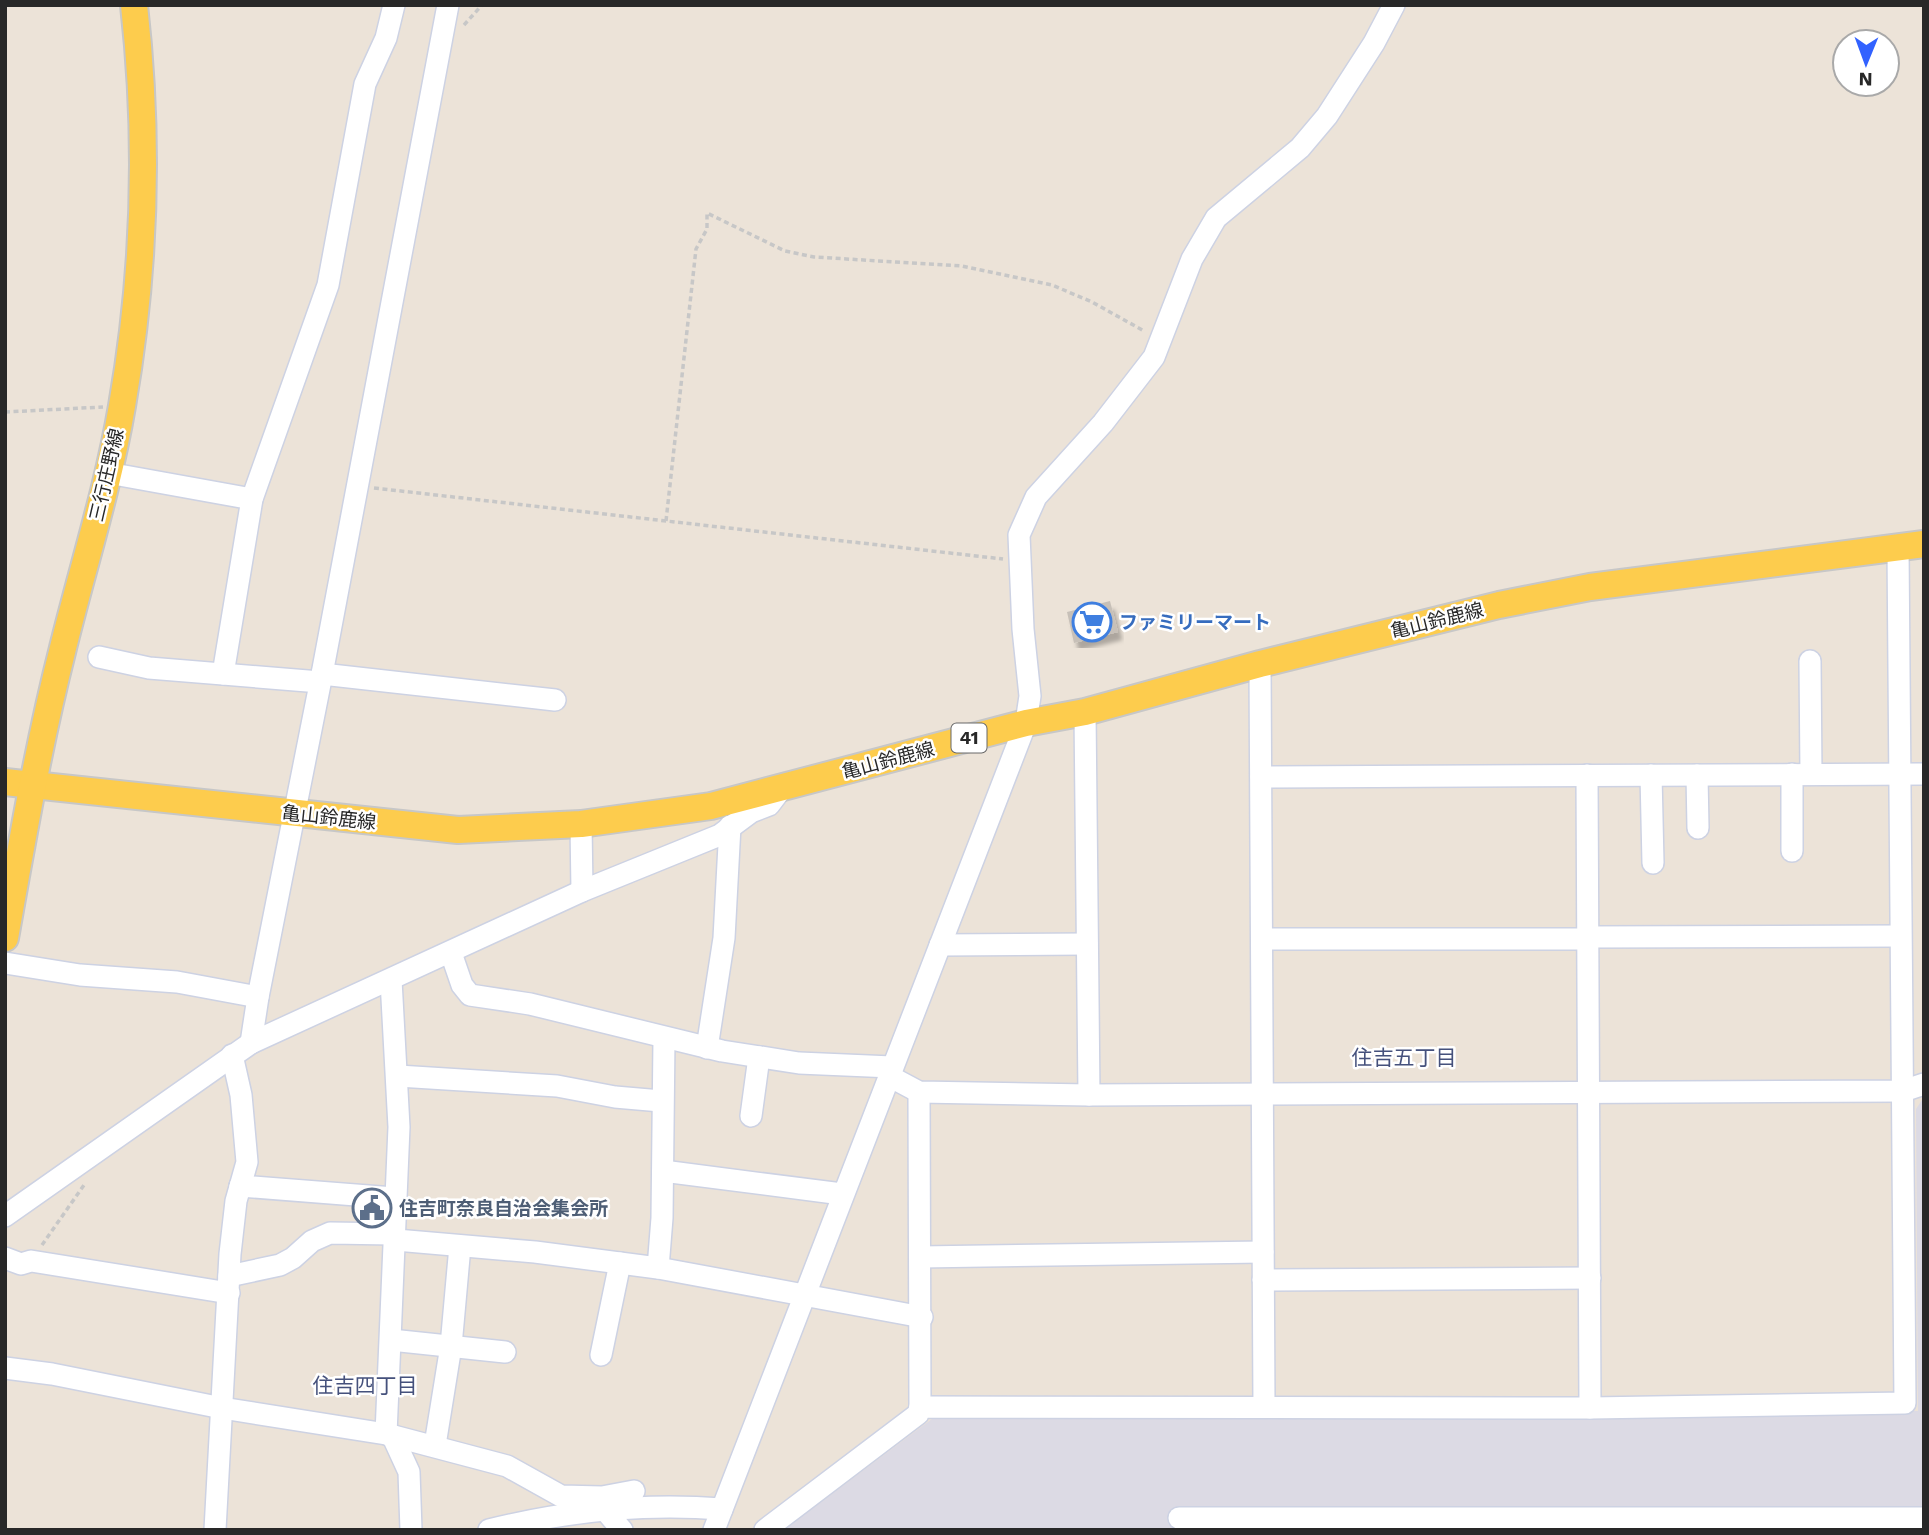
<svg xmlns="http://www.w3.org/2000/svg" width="1929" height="1535" viewBox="0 0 1929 1535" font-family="'Work Sans','Noto Sans JP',sans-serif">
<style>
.industrial{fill:#dcdae4}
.building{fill:#c7c0b8;filter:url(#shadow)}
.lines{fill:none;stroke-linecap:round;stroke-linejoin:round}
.minor-casing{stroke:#cdd2e3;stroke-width:24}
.major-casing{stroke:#c7c7c7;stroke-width:30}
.path{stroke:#c7c7c7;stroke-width:3.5;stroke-dasharray:5 3.5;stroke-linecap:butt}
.minor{stroke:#fff;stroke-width:21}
.major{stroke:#fdcc4d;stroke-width:26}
.labels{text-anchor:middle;stroke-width:5;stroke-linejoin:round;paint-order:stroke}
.shield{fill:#fff;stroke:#686868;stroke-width:2}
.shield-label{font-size:18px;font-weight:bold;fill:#282828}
.street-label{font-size:19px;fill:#282828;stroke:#fff}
.shop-label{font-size:19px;font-weight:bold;fill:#366cbe;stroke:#fff;text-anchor:start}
.service-label{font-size:19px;font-weight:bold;fill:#4e5e75;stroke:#fff;text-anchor:start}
.neighbourhood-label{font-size:21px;fill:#45517c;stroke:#fff}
</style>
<defs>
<filter id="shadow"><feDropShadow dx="4.5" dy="8" stdDeviation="2" flood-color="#0004"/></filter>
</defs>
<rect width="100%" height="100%" fill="#ece3d8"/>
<polygon class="industrial" points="1924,1097 1924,1530 784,1530 936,1416 1918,1411 1916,1109"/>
<polygon class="building" points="1110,601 1118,632 1074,643 1067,612"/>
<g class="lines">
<defs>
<g id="minor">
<polyline points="108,473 252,499"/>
<polyline points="99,657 149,668 320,682"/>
<polyline points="1810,661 1811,774"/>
<polyline points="1260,664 1264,1407"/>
<polyline points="223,674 252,499 328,285 365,84 386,38 394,5"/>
<polyline points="322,674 555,700"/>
<polyline points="1085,712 1089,1095"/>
<polyline points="1792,774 1792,851"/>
<polyline points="1587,775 1590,1408"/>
<polyline points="1651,775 1653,863"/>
<polyline points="1697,775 1698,828"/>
<polyline points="1261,777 1924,774"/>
<polyline points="581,824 582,891"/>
<polyline points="1587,937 1900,936"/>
<polyline points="1262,939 1587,939"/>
<polyline points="940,945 1087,944"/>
<polyline points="451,953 462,985 470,995 530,1004 722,1051 799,1063 892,1067"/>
<polyline points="5,963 80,975 177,982 258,997"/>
<polyline points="251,1043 258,997 322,674 448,5"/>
<polyline points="707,1048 724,938 730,826"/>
<polyline points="398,1076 557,1086 615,1097 661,1101"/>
<polyline points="889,1076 919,1092 1089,1095 1903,1091 1924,1084"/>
<polyline points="919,1092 920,1407"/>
<polyline points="751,1116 759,1057"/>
<polyline points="663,1171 842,1194"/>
<polyline points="240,1186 394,1198"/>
<polyline points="5,1216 251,1043 582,891 720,835 751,812 769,805 782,788"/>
<polyline points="396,1240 535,1252 658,1268 922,1317"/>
<polyline points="920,1257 1263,1252"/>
<polyline points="5,1258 21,1264 31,1261 229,1293"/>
<polyline points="658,1268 662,1218 664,1039"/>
<polyline points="229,1276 280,1265 293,1258 312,1241 330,1233 393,1234"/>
<polyline points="1263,1280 1590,1278"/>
<polyline points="391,1340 505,1352"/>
<polyline points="601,1355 620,1263"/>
<polyline points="5,1368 52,1374 222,1408 386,1434 507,1466 561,1496 602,1497 634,1491"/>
<polyline points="386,1434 399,1127 391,980"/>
<polyline points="392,1435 409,1472 411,1530"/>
<polyline points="435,1445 451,1346 460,1246"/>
<polyline points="603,1500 604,1509 622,1530"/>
<polyline points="1179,1518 1924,1518"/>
<polyline points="215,1530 230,1254 236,1201 247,1162 241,1095 232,1055"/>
<path d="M489,1530C565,1511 644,1503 722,1509"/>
<polyline points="714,1530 1026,723 1030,696 1023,629 1019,535 1036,497 1103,423 1154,357 1192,259 1216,218 1300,148 1327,116 1374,43 1394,5"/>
<polyline points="765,1530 918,1414 920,1407 1590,1408 1905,1403 1898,547"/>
</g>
<g id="major">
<polyline points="5,782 458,830 581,824 711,806 1026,723 1085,712 1260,664 1499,605 1590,587 1924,544"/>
<path d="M5,938C22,842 38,747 62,652C82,570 108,489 122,406C145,274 149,138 134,5"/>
</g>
</defs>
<use href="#minor" class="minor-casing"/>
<use href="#major" class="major-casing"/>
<g class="path">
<polyline points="464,25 482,5"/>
<polyline points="5,412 103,407"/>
<polyline points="374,488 1003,559"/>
<polyline points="666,521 696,249 707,229 707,213 785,251 814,257 962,266 1052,285 1092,302 1144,331"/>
<polyline points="42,1245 84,1185"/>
</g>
<use href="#minor" class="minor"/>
<use href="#major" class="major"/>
</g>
<defs>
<symbol id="supermarket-ring" viewBox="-11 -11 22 22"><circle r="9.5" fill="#fff" stroke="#3f7fe0" stroke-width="1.5"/><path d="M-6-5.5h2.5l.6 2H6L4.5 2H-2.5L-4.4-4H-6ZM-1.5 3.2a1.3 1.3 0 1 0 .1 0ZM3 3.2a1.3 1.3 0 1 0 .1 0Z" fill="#3f7fe0"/></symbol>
<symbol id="civic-ring" viewBox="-11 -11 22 22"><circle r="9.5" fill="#fff" stroke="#5c6f8a" stroke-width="1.5"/><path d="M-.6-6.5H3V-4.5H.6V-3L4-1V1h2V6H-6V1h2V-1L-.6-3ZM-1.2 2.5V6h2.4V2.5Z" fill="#5c6f8a"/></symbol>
</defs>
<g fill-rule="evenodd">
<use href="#supermarket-ring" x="1070" y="600" width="44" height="44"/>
<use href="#civic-ring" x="350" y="1186" width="44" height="44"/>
</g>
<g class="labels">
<rect class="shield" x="951.5" y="723.5" width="35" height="29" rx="5"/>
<g class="shield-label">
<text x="969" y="744">41</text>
</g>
<g class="street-label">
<text transform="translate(106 475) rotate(-77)" y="7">三行庄野線</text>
<text transform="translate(1437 620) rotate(-14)" y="7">亀山鈴鹿線</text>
<text transform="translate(888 760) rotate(-15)" y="7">亀山鈴鹿線</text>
<text transform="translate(329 817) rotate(6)" y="7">亀山鈴鹿線</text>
</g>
<g class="shop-label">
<text x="1119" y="629">ファミリーマート</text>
</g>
<g class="service-label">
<text x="399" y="1215">住吉町奈良自治会集会所</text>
</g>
<g class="neighbourhood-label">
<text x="1404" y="1065">住吉五丁目</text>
<text x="365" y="1393">住吉四丁目</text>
</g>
</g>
<rect width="1929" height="1535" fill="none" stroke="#282828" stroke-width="14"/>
<g transform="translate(1866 63) rotate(181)"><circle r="33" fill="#ffffff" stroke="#a9a9a9" stroke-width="2"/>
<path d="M0-5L12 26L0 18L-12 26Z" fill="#3262ff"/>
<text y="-10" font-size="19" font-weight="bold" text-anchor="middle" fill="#282828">N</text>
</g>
</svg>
